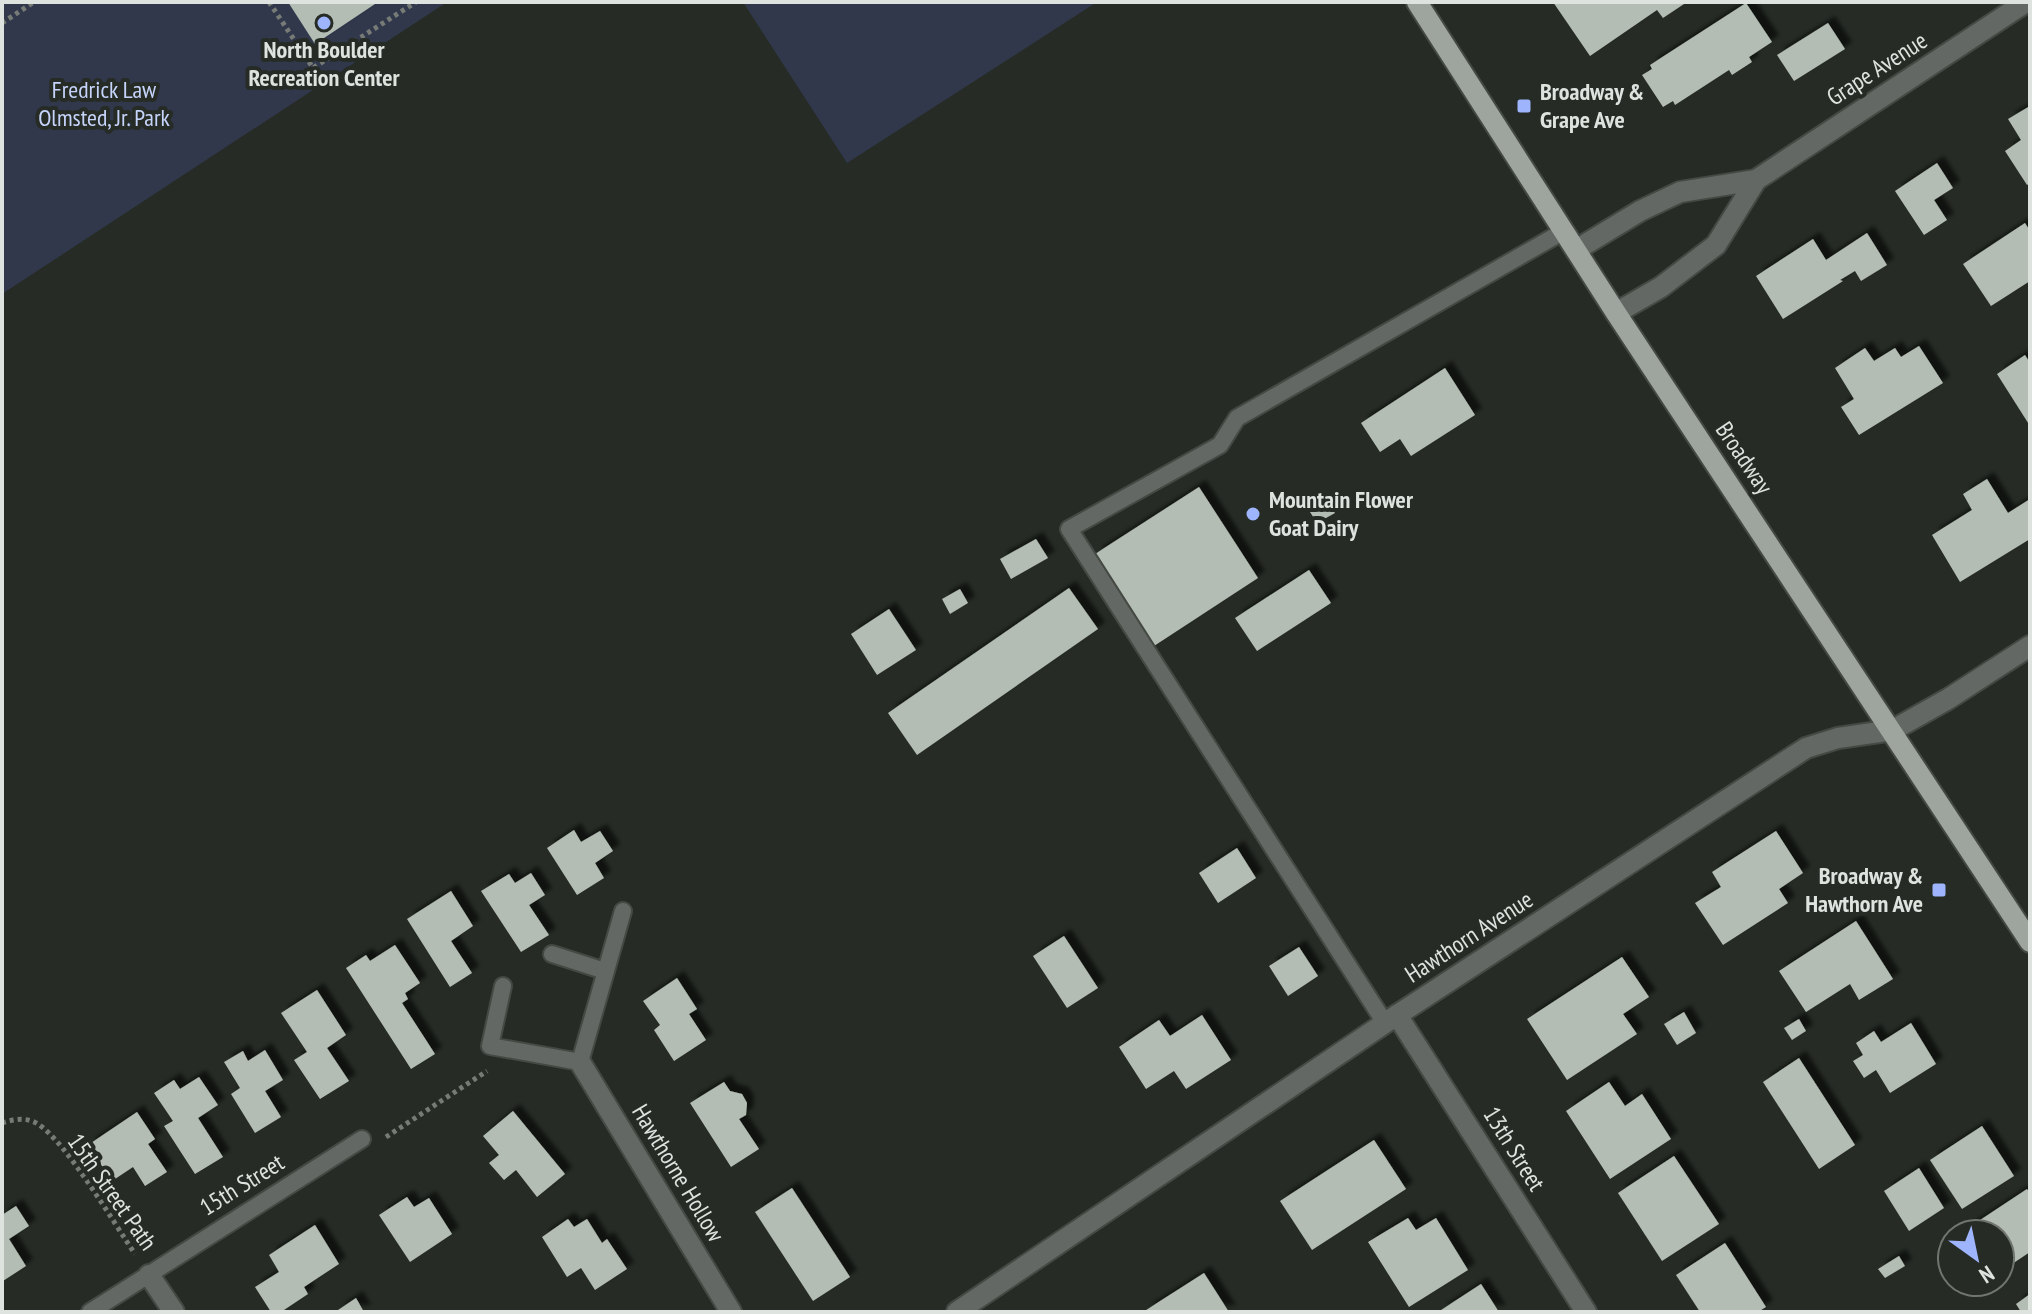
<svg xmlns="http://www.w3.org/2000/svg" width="2032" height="1314" viewBox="0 0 2032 1314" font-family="'PT Sans Narrow',sans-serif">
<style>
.green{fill:#31384c}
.building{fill:#b4bdb4;filter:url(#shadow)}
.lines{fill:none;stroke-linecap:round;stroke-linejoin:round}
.service-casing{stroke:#444943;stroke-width:20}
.minor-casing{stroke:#444943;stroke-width:24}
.tertiary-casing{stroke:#444943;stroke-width:24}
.primary-casing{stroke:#444943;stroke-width:24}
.path{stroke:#767b76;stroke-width:5;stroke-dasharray:4 4;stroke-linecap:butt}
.service{stroke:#646864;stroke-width:16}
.minor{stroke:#646864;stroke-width:20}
.tertiary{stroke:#646864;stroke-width:20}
.primary{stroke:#9ea59e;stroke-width:20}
.poi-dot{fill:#9eb4fd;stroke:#262c25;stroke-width:3}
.labels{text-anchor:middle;stroke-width:8;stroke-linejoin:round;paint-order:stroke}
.poi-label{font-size:24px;font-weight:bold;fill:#dfe3df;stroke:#262c25;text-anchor:start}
.street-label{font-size:24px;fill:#dfe3df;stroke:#262c25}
.park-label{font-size:24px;fill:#c6d4fc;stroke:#262c25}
</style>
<defs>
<filter id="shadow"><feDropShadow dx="7" dy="-7" stdDeviation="2" flood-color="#0009"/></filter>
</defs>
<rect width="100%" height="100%" fill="#262c25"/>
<g class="green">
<polygon points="2,2 447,2 2,294"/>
<polygon points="743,2 1097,2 847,163"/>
</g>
<g class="building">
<polygon points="288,2 378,2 315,44"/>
<polygon points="1553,2 1687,2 1663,18 1657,10 1590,56"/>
<polygon points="1746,3 1772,42 1749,57 1752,62 1732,75 1729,70 1675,105 1673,101 1663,107 1642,75 1652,69 1650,65"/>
<polygon points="1828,23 1845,49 1794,81 1777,55"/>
<polygon points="2030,106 2030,183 2027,185 2005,151 2021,140 2008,119"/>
<polygon points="1937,163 1953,188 1934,200 1947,220 1924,235 1895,191"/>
<polygon points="2025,223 2030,231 2030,281 1991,306 1963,264"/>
<polygon points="1867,233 1887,265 1861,281 1855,271 1840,280 1843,281 1783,319 1756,276 1813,239 1826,260"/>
<polygon points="1919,346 1943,383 1859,435 1841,407 1854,399 1835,368 1865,348 1874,361 1895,348 1901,357"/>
<polygon points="2025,355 2030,363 2030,426 1997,374"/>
<polygon points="1445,368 1475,415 1411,456 1400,439 1380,452 1361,423"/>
<polygon points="1987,479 2008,513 2030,499 2030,539 1960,582 1932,535 1972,510 1963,494"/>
<polygon points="1199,487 1258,578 1154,646 1095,554"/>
<polygon points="1328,502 1335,513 1317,523 1310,512"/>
<polygon points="1036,539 1048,558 1011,579 1000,559"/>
<polygon points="1309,570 1331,603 1257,651 1235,618"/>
<polygon points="1069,588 1098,629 917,755 888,713"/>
<polygon points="960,589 968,603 950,614 942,599"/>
<polygon points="889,609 916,650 877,675 851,634"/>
<polygon points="574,830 581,842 600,831 613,851 595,863 604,878 577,895 547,848"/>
<polygon points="1776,831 1803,873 1779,889 1788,903 1723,945 1695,903 1721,887 1712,872"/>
<polygon points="1237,848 1256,878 1218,903 1199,873"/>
<polygon points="531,873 545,895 529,905 549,935 521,952 481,891 509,874 515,883"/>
<polygon points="451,891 473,926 451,941 472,973 450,987 407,919"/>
<polygon points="1856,921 1893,979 1859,1000 1850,984 1806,1012 1779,971"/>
<polygon points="1064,936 1098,988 1067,1008 1033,956"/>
<polygon points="395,945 420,983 405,993 408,999 402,1003 435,1054 411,1069 346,968 366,955 370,961"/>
<polygon points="1299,947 1318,976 1288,996 1269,966"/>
<polygon points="1622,957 1649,997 1623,1014 1637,1034 1567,1080 1527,1019"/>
<polygon points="677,978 697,1009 689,1014 706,1040 674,1061 654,1030 660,1025 643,1001"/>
<polygon points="317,990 346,1035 327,1048 349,1081 320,1099 294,1060 307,1052 281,1013"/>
<polygon points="1684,1012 1696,1033 1677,1045 1664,1024"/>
<polygon points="1202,1015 1231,1060 1186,1089 1174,1071 1146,1089 1119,1047 1159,1020 1170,1036"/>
<polygon points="1799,1019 1806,1031 1792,1040 1784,1028"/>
<polygon points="1911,1023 1936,1064 1890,1093 1876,1070 1864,1078 1853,1061 1863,1055 1856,1043 1874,1031 1881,1042"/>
<polygon points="265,1050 283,1080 265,1091 281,1117 255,1133 231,1094 240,1088 224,1062 243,1051 248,1061"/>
<polygon points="1799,1058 1855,1145 1819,1169 1763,1082"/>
<polygon points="199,1077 218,1105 198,1118 223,1157 195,1174 164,1126 173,1121 154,1093 174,1080 180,1089"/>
<polygon points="724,1082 730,1091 742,1094 747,1103 746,1115 739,1119 759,1149 731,1167 690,1103"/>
<polygon points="1609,1082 1625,1106 1642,1094 1671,1139 1610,1179 1566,1111"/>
<polygon points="513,1111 565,1174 537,1197 516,1170 504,1180 489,1163 499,1155 483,1136"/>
<polygon points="137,1112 155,1139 148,1144 167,1172 145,1186 133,1167 112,1181 88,1145"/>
<polygon points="1982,1126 2014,1176 1962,1209 1930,1160"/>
<polygon points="1374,1140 1406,1189 1312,1250 1280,1201"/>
<polygon points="1674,1156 1719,1224 1662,1261 1618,1193"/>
<polygon points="1919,1168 1944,1208 1909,1231 1884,1191"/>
<polygon points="792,1188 850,1277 813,1301 755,1212"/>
<polygon points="2027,1189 2030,1194 2030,1252 2000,1272 2000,1234 1959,1234"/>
<polygon points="407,1197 414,1207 429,1198 452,1234 410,1262 379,1215"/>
<polygon points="16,1206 29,1226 9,1239 26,1266 3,1281 2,1215"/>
<polygon points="1408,1218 1416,1230 1436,1218 1468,1270 1409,1307 1368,1242"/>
<polygon points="568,1219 574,1227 587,1219 602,1243 607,1239 627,1269 595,1290 581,1268 567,1277 542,1237"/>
<polygon points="315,1225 339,1264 304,1287 308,1294 281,1312 271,1312 255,1287 279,1272 269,1255"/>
<polygon points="1725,1243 1766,1307 1758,1312 1700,1312 1676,1275"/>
<polygon points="1899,1256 1905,1266 1885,1278 1878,1269"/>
<polygon points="1204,1273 1229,1312 1143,1312"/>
<polygon points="1481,1284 1499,1312 1438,1312"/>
<polygon points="2030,1294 2030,1312 2021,1312 2016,1304"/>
<polygon points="356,1298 364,1312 335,1312"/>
</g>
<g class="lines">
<defs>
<g id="service">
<polyline points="552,954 605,971"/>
<polyline points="503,986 490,1046 580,1062 623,911"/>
<polyline points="1385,1023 1069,529 1220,445 1237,418 1564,231"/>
<polyline points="90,1312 362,1139"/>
</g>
<g id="minor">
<polyline points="1576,250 1640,211 1680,192 1756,180 2026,2"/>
<polyline points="1616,313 1661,287 1716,245 1756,180"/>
<polyline points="1397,1015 1586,1312"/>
<polyline points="580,1062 731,1312"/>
<polyline points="149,1275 174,1312"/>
<polyline points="957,1312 1385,1023 1806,748 1838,738 1893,730"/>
</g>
<polyline id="tertiary" points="1893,730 1948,699 2030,646"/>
<polyline id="primary" points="1417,2 1616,313 2030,942"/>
</defs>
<use href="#service" class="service-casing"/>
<use href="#minor" class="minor-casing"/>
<use href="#tertiary" class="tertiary-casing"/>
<use href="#primary" class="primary-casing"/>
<g class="path">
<polyline points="269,2 313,68 416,2"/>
<polyline points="2,23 34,2"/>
<path d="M2,1123C14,1119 27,1117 38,1124C66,1142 114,1223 135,1254"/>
<polyline points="386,1137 487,1071"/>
</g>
<use href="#service" class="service"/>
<use href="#minor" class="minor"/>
<use href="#tertiary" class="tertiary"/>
<use href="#primary" class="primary"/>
</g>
<g class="poi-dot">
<circle cx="324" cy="23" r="8"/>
<rect x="1516" y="98" width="16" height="16" rx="4"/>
<circle cx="1253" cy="514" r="8"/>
<rect x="1931" y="882" width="16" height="16" rx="4"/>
</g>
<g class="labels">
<g class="poi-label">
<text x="324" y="58" text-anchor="middle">North Boulder<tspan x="324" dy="28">Recreation Center</tspan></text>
<text x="1540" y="100">Broadway &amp;<tspan x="1540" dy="28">Grape Ave</tspan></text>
<text x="1269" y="508">Mountain Flower<tspan x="1269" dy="28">Goat Dairy</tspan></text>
<text x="1923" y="884" text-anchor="end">Broadway &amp;<tspan x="1923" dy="28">Hawthorn Ave</tspan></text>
</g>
<g class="street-label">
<text transform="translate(1877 69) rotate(-33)" y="8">Grape Avenue</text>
<text transform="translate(1744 458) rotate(56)" y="8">Broadway</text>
<text transform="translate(1469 937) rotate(-33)" y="8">Hawthorn Avenue</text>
<text transform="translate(1514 1149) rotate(58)" y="8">13th Street</text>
<text transform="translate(678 1173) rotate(59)" y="8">Hawthorne Hollow</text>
<text transform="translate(242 1185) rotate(-32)" y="8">15th Street</text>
<text transform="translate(112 1192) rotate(55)" y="8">15th Street Path</text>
</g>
<g class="park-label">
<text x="104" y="98">Fredrick Law<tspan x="104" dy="28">Olmsted, Jr. Park</tspan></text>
</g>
</g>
<rect width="2032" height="1314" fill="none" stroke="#dfe3df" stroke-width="8"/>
<g transform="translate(1976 1258) rotate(147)"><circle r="38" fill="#262c25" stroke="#70756f" stroke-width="2"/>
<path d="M0-6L14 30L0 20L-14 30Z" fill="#9eb4fd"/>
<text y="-12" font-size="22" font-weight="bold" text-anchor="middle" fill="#dfe3df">N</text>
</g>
</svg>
